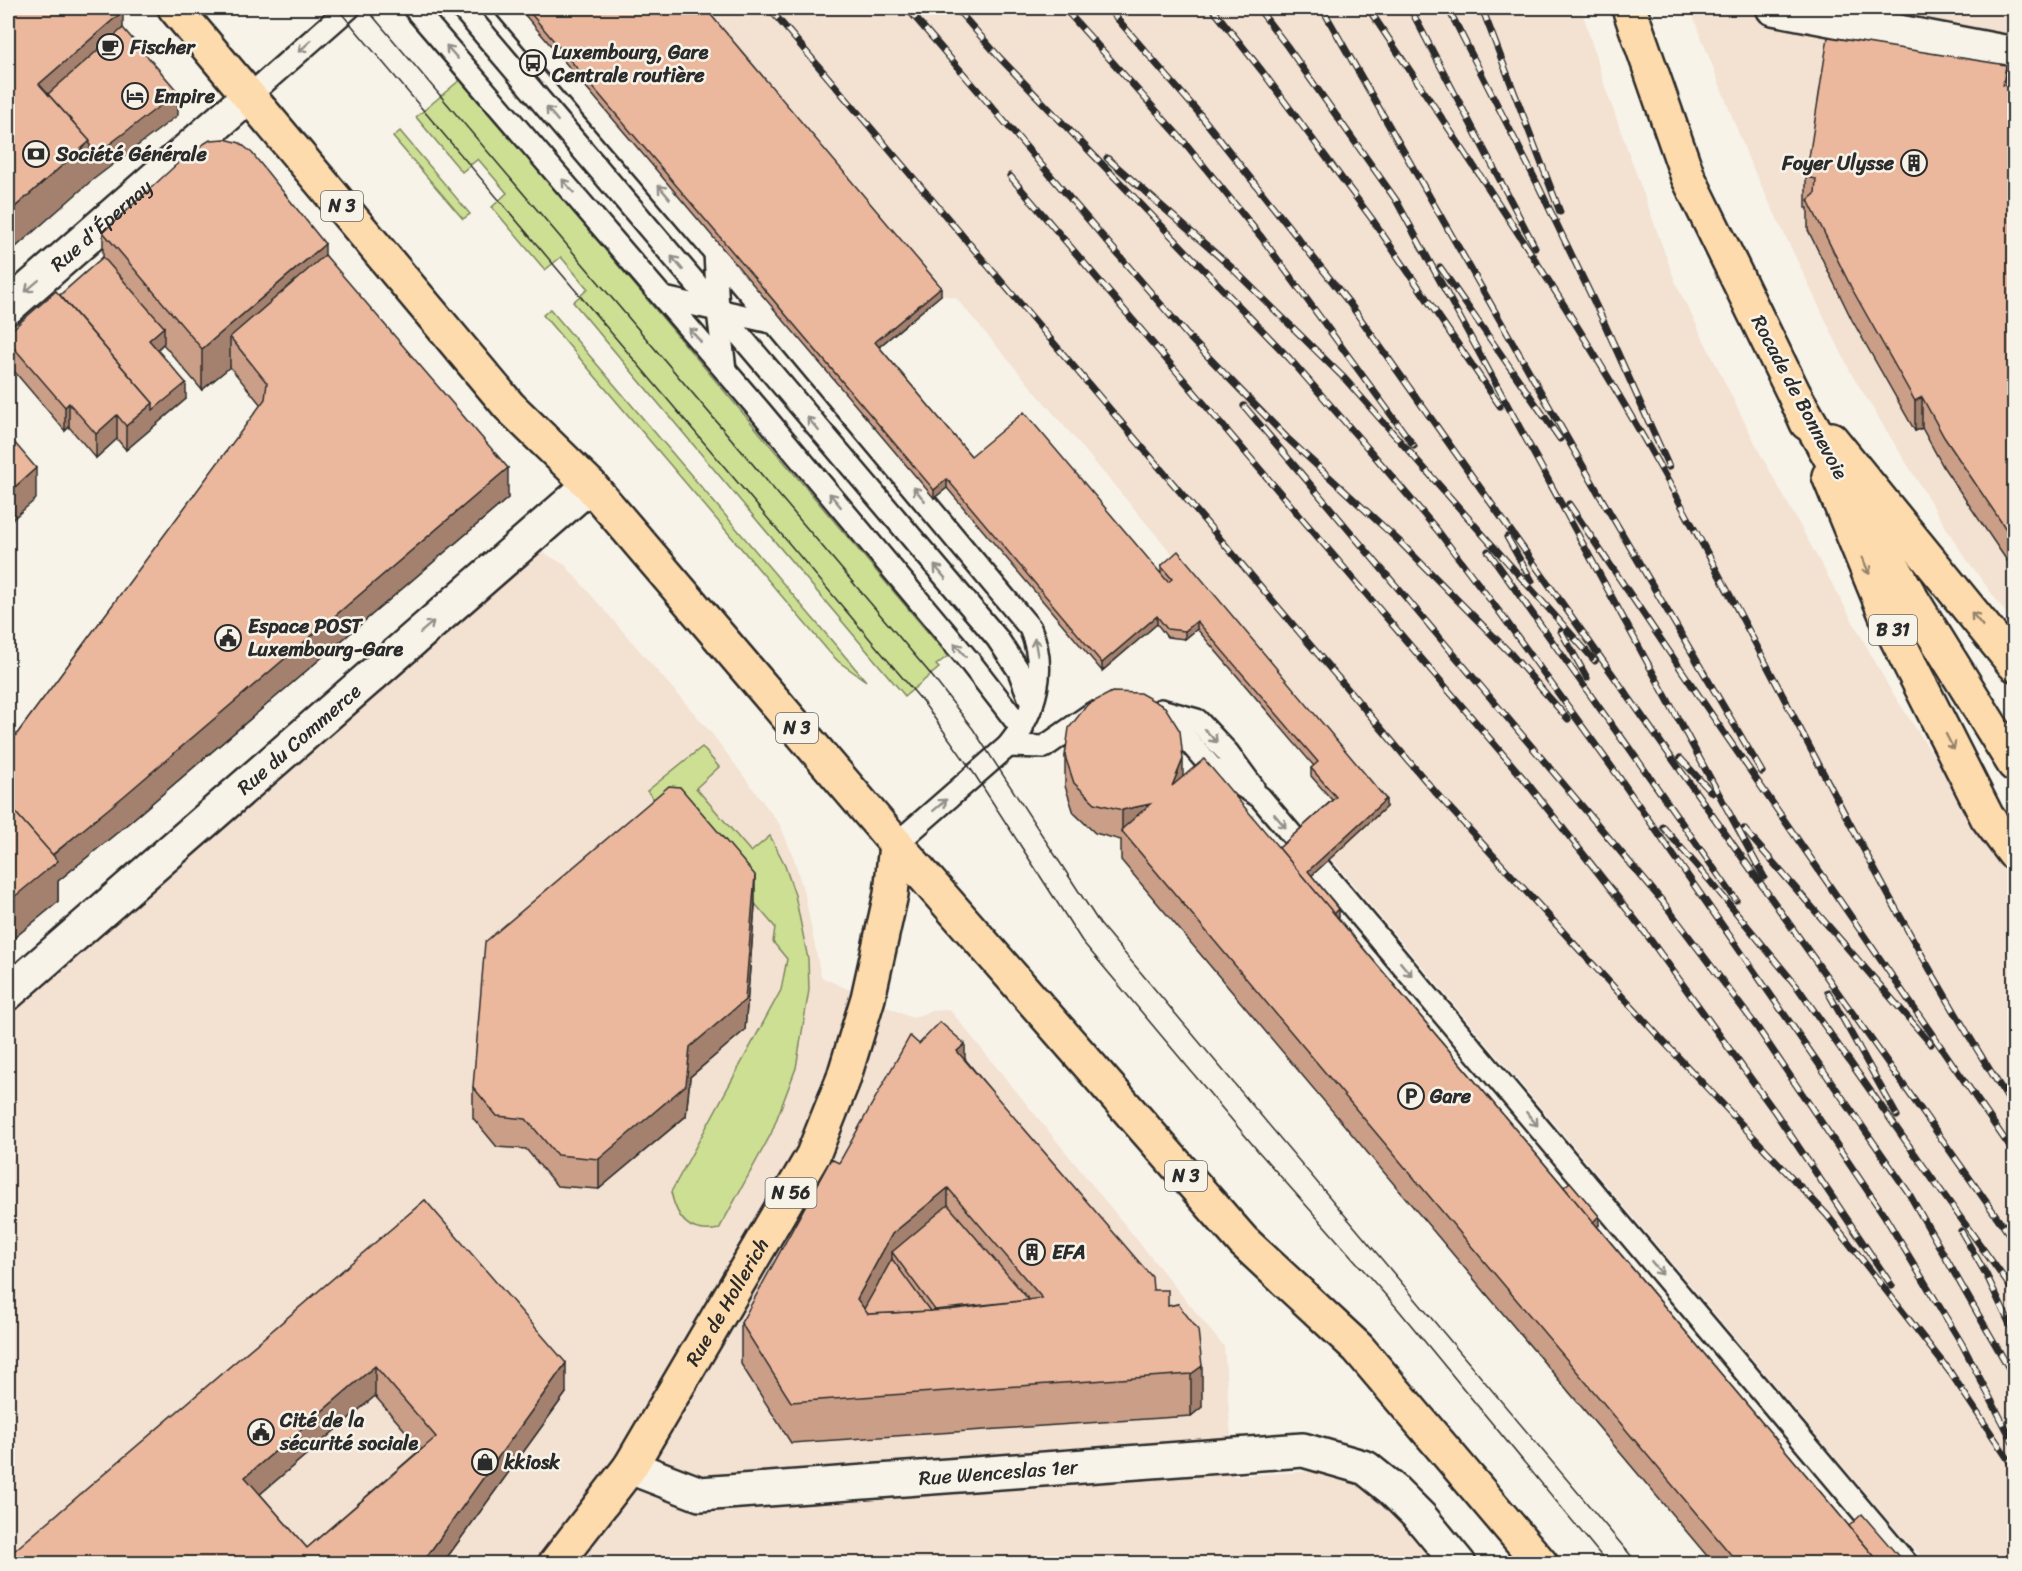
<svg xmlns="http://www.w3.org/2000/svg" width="2022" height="1571" viewBox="0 0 2022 1571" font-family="Sriracha,sans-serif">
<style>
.built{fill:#f3e1d2}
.green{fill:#ccdf93;stroke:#7c855f;stroke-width:1.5}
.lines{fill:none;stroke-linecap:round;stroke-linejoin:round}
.service-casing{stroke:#2b2b2b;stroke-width:26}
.minor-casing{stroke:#2b2b2b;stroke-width:38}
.tertiary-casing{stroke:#2b2b2b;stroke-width:38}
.primary-casing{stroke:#2b2b2b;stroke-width:38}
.trunk-casing{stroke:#2b2b2b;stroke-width:38}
.service{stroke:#f7f3e8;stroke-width:21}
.minor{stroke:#f7f3e8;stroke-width:33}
.tertiary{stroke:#f7f3e8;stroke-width:33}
.primary{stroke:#fedbac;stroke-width:33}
.trunk{stroke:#fedbac;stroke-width:33}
.tram{stroke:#2b2b2b;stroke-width:1.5}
.rail-casing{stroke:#2b2b2b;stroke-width:7}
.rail{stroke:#f7f3e8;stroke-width:4.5;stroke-dasharray:14;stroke-linecap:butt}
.wall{fill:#ca9e87;stroke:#2b2b2b;stroke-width:1.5;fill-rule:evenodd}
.shaded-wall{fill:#a4816e;stroke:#2b2b2b;stroke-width:1.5}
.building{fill:#ebb89d;stroke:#2b2b2b;stroke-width:1.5;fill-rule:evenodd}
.oneway{stroke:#918f8a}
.oneway2{stroke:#94836c}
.labels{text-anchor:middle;stroke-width:5;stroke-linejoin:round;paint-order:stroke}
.shield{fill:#f7f3e8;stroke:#686764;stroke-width:1.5}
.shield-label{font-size:18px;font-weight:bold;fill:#2b2b2b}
.poi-label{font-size:20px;font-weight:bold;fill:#2b2b2b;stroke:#f7f3e8;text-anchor:start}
.street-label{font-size:20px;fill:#2b2b2b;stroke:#f7f3e8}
</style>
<rect width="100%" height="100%" fill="#f7f3e8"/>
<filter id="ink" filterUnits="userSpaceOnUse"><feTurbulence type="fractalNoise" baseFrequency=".0167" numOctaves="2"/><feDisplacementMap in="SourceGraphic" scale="12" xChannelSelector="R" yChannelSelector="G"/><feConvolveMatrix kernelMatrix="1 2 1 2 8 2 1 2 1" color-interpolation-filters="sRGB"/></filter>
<g filter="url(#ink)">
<g class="built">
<polygon points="698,8 1581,8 1605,87 1676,284 1761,455 1890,689 2014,879 2014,1563 1929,1563 1904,1539 1331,858 1386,807 956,298 941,295"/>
<polygon points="1690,8 2014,8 2014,624 1960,550 1851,373 1749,160"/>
<polygon points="525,542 565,565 713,735 780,825 793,856 805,896 821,977 912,1018 931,1011 950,1010 1224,1347 1234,1476 1366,1468 1443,1563 8,1563 8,993"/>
</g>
<g class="green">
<polygon points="461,79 948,656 936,665 939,668 905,696 573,302 588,289 561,257 545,270 492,207 507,193 478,159 462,172 416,117"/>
<polygon points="400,131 470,214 463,219 393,137"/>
<polygon points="550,309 866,681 839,662 830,653 543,315"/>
<path d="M702,747L719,767L696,788L751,852L770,836L784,863L795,895L808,959L809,990L796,1068L771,1134L719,1229C689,1235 677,1219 671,1192L781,990L787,959L773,942L775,927L681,817L669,816L647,791Z"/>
</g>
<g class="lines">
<defs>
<g id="service">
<polyline points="414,8 760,411 970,662 1022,729"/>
<polyline points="462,8 997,638 1019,671 1032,705"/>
<path d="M506,8L775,323L1030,628C1048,669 1036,712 1008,746L896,844"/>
<polyline points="250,95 349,8"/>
<polyline points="715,252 718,311 725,370"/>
<polyline points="664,298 775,323"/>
<polyline points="1161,710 1197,720 1228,753 1253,787"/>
<polyline points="1162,711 1211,767 1260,797 1907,1564"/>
<polyline points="1008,746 1044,747 1093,713"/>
</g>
<g id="minor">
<polyline points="1773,8 2014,54"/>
<path id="s1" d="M8,307L250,95"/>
<path id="s2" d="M8,993L590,485"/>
</g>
<g id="tertiary">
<path id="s3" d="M630,1467L700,1494L1303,1450L1366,1468L1392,1489L1421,1518L1459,1564"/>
</g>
<g id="primary">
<polyline points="175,8 509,406 590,485 896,844 1243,1241 1358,1348 1541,1564"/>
<polyline points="1629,8 1688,177 1795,396 1807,423"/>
<polyline points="1831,439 2014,664"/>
<polyline points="1829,476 1890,625 1987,817 2014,853"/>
<path id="s4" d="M555,1564L630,1467L813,1155L843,1080L868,998L891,894L896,844"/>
</g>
<polyline id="trunk" points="1795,396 1913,601 2014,764"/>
</defs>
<use href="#service" class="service-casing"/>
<use href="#minor" class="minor-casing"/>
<use href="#tertiary" class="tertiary-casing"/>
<use href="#primary" class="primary-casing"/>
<use href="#trunk" class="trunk-casing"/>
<use href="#service" class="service"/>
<use href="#minor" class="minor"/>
<use href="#tertiary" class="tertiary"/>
<use href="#primary" class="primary"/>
<use href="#trunk" class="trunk"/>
<g class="tram">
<polyline points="337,8 923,702 975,775 1082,941 1258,1151 1397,1308 1608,1564"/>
<polyline points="366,8 928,671 973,729 1100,924 1638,1564"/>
</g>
<defs>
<g id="rail">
<polyline points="769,8 1436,793 1662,1040 1827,1215 1950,1372"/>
<polyline points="907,8 1188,336 1287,438 1399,541 1511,654 1568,719"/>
<polyline points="956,8 1000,58 1289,358 1372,453 1438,531 1501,614 1621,780 1908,1192 2014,1377"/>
<polyline points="1064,8 1186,144 1262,238 1414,446"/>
<polyline points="1108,8 1198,112 1350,304 2014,1241"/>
<polyline points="1212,8 1262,71 1372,219 1500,406"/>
<polyline points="1258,8 1287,46 1396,200 1764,877"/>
<polyline points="1322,8 1603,501 1762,772"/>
<path d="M1368,8C1465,153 1565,298 1651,451C1775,668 1878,898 2014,1108"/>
<polyline points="1410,8 1535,247"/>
<polyline points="1448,8 1536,181 1602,318 1669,467"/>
<polyline points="1482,8 1560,212"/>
<polyline points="1107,158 1231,267 1345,379 1595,661"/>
<polyline points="1010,176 1524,779 1644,931 1775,1112 1892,1286"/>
<polyline points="1440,267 1560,439"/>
<polyline points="1244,406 1663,902 1757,1027 1884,1215 1962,1344 2014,1444"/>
<polyline points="1569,504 1718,724 2014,1153"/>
<polyline points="1507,537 1532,581"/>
<polyline points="1488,551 1623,741"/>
<polyline points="1561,631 1587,678"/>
<polyline points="1620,735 1736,900"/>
<polyline points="1680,758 1712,793"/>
<polyline points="1663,827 1711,882 1798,988 1931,1177 2014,1292"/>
<polyline points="1744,829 1931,1044"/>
<polyline points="1828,992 1897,1116"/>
<polyline points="1961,1231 1986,1274 2014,1333"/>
<polyline points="1946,1366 2014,1468"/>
</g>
</defs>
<use href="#rail" class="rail-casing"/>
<use href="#rail" class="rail"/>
</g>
<g class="wall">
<polygon points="519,8 705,8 941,295 879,347 971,456 1161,573 1161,566 1386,807 1311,876 1339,917 1338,918 1564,1187 1599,1225 1597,1226 1849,1526 1900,1563 1713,1563 1121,860 1121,840 1095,833 1074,813 1065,786 1065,756 1183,777 1279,848 1332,800 1311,776 1311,768 1314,766 1197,629 1185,639 1167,637 1157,624 1102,671 947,488 934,498"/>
<polygon points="2006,86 2014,87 2014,571 1944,468 1922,428 1915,431 1852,320 1808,230 1808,208 1806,208 1806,177"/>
<polygon points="103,232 325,255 508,498 124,827 58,881 58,902 8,943 8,746 261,405 230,367 202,390 163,344 157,350 186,399 126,450 117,439 96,458 69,427 65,431 8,364 8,333 60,295 103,257"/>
<polygon points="755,905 745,1030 690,1077 686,1116 599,1189 557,1186 526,1149 497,1147 473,1118 473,1087"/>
<polygon points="919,1044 965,1059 1153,1290 1168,1306 1178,1304 1202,1407 1191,1416 791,1443 741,1364 741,1323 839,1163"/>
<path d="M425,1200L566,1393L443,1563H8ZM375,1396L421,1449L307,1548L260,1494Z"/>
</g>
<g class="shaded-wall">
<polygon points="123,11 123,52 51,115 39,84"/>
<polygon points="2006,65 2006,96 2003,85"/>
<polygon points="178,92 178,115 90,182 8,254 8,213 90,141"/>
<polygon points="325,244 325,286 230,337 230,367 202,390 202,349"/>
<polygon points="941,287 941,295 875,350 875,342"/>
<polygon points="164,327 164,343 149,357 149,340"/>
<polygon points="186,383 186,399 126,450 126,426 153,403"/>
<polygon points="1922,397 1922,428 1915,431 1915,401"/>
<polygon points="69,403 69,427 65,431 65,407"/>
<polygon points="117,415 117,439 96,458 96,434"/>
<polygon points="36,468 36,499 8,523 8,493"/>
<polygon points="508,468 508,498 124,827 58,881 58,902 8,943 8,902 47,860"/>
<polygon points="947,479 947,488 934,498 934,490"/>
<polygon points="1157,616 1157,624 1102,671 1102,663"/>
<polygon points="1197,621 1197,629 1185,639 1185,631"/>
<polygon points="1183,759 1183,790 1172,786"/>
<polygon points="1386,799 1386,807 1308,879 1308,871"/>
<polygon points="1150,804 1122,831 1122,810"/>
<polygon points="755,875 755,905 745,1030 690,1077 686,1116 599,1189 599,1159"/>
<polygon points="1339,909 1339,917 1324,931 1324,923"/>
<polygon points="965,1044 965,1085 957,1051"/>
<polygon points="948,1188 948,1229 892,1252 892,1275 862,1331 857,1299 892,1234"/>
<polygon points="1599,1216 1599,1225 1583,1239 1583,1231"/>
<polygon points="566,1363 566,1393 443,1563 422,1563"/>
<polygon points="375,1366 375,1396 245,1507 245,1477"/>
<polygon points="1202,1366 1202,1407 1191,1416 1191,1374"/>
<polygon points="1900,1558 1900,1563 1893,1563"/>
</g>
<g class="building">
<polygon points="8,8 120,8 123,11 39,84 90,141 8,213"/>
<polygon points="526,8 705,8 941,287 875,342 971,456 1024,412 1168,582 1172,579 1161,566 1178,551 1386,799 1308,871 1339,909 1334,914 1279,848 1336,797 1311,768 1318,762 1197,621 1185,631 1167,629 1157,616 1102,663 947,479 934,490"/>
<polygon points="123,28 178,92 90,159 90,141 48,94"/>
<polygon points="1828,37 2006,65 2003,85 2014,87 2014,541 1944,437 1922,397 1915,401 1852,289 1808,200 1815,194 1816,179 1806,177"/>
<polygon points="225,139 240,143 252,153 325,244 202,349 103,232 189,153 210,140"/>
<polygon points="325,255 508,468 124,796 52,855 8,804 8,746 265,399 267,383 230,337"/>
<polygon points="103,257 164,327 149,340 186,383 153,410 153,403 60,295"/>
<polygon points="56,291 153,403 126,426 117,415 96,434 69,403 65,407 8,341 8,333"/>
<polygon points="8,435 36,468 8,493"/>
<polygon points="1112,692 1140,693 1165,707 1180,731 1183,759 1172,786 1204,759 1880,1563 1738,1563 1121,830 1150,804 1122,810 1095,803 1074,783 1065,756 1069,728 1087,705"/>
<polygon points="669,786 680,787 755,875 745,1000 690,1047 686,1085 599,1159 557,1155 526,1119 497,1116 473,1087 485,942"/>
<polygon points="8,804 58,861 8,902"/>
<path d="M940,1022L965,1044L957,1051L1152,1277L1153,1290H1168V1306L1178,1304L1198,1330L1202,1366L1191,1374L791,1402L741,1323L831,1159L839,1163L910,1036L919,1044ZM948,1188L1042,1298L948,1310L868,1314L857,1299L892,1234Z"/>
<polygon points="1570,1182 1599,1216 1593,1222 1564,1187"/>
<path d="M425,1200L566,1363L422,1563H8V1556ZM375,1366L436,1437L307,1548L245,1477Z"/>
<polygon points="948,1205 1029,1300 935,1310 892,1252"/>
<polygon points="892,1259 930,1311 868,1314 864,1309"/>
<polygon points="1862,1514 1900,1558 1893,1563 1880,1563 1849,1526"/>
</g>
<defs><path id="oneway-shaft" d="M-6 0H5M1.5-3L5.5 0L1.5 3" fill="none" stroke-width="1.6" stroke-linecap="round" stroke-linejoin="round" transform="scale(1.5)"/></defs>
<g class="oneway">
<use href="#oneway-shaft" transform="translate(305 46) rotate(138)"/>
<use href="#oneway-shaft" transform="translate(452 52) rotate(-131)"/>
<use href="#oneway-shaft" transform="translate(552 114) rotate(-130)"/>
<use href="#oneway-shaft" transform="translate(568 186) rotate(-131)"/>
<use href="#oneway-shaft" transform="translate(664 192) rotate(-130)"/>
<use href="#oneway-shaft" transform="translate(677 263) rotate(-130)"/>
<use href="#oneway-shaft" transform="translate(32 286) rotate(139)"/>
<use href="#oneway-shaft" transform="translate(695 335) rotate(-130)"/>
<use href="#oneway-shaft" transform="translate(813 424) rotate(-130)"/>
<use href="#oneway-shaft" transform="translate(919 494) rotate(-130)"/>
<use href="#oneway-shaft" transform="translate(835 500) rotate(-130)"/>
<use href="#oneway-shaft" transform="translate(940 572) rotate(-130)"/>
<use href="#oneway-shaft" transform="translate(427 627) rotate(-41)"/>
<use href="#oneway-shaft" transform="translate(1036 647) rotate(-100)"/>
<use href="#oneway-shaft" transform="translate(960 650) rotate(-130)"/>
<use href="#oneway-shaft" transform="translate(1211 736) rotate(47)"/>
<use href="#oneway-shaft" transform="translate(940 805) rotate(-41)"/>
<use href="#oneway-shaft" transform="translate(1280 821) rotate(50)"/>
<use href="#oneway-shaft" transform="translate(1406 969) rotate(50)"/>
<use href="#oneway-shaft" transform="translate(1532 1119) rotate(50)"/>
<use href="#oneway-shaft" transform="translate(1657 1268) rotate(50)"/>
</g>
<g class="oneway2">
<use href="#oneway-shaft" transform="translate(1866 566) rotate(67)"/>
<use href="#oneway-shaft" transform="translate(1977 619) rotate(-129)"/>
<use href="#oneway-shaft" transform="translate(1950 742) rotate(63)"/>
</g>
</g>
<defs>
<symbol id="cafe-ring" viewBox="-11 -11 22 22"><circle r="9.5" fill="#f7f3e8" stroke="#2b2b2b" stroke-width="1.5"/><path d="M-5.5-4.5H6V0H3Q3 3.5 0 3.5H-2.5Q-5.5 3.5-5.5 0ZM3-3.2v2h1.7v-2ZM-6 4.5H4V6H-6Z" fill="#2b2b2b"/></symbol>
<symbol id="bus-ring" viewBox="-11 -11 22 22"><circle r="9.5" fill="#f7f3e8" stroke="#2b2b2b" stroke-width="1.5"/><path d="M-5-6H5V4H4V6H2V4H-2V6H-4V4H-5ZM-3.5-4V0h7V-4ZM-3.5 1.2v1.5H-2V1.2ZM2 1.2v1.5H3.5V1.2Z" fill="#2b2b2b"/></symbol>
<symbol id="hotel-ring" viewBox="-11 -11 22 22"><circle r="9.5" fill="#f7f3e8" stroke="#2b2b2b" stroke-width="1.5"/><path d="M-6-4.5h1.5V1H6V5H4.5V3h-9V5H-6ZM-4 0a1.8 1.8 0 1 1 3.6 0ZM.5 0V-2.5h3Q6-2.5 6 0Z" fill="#2b2b2b"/></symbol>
<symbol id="bank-ring" viewBox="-11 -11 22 22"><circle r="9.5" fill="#f7f3e8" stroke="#2b2b2b" stroke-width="1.5"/><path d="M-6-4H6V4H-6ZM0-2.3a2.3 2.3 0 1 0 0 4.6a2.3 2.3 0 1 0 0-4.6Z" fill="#2b2b2b"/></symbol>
<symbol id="building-ring" viewBox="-11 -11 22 22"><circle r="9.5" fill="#f7f3e8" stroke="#2b2b2b" stroke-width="1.5"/><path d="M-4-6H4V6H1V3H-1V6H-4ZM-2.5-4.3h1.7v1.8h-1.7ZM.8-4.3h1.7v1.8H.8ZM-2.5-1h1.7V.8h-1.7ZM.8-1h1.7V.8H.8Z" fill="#2b2b2b"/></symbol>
<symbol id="civic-ring" viewBox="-11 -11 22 22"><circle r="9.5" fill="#f7f3e8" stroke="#2b2b2b" stroke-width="1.5"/><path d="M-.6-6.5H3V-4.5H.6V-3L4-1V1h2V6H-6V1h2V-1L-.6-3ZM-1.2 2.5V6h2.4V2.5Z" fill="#2b2b2b"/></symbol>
<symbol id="parking-ring" viewBox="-11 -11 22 22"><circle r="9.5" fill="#f7f3e8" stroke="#2b2b2b" stroke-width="1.5"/><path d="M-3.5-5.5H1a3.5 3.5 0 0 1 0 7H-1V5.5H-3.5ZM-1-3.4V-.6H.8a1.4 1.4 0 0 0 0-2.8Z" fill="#2b2b2b"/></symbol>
<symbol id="shop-ring" viewBox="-11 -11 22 22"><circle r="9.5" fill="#f7f3e8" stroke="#2b2b2b" stroke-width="1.5"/><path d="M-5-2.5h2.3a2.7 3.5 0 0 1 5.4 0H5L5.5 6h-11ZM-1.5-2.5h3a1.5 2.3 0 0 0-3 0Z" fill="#2b2b2b"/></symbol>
</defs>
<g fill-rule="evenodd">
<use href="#cafe-ring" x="95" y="32" width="30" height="30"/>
<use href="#bus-ring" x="518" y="48" width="30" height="30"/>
<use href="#hotel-ring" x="120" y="81" width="30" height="30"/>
<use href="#bank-ring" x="21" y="139" width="30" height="30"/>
<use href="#building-ring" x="1899" y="148" width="30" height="30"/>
<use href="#civic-ring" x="213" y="623" width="30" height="30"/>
<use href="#parking-ring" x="1396" y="1081" width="30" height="30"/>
<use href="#building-ring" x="1017" y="1237" width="30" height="30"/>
<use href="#civic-ring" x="246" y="1417" width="30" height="30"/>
<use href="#shop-ring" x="470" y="1447" width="30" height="30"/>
</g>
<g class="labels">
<g class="shield">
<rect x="321" y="191" width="42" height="30" rx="4.5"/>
<rect x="1869" y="615" width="48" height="30" rx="4.5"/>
<rect x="776" y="713" width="42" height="30" rx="4.5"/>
<rect x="1165" y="1161" width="42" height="30" rx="4.5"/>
<rect x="765.5" y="1178" width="51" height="30" rx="4.5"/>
</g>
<g class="shield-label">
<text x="342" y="212">N 3</text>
<text x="1893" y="636">B 31</text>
<text x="797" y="734">N 3</text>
<text x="1186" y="1182">N 3</text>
<text x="791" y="1199">N 56</text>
</g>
<g class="poi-label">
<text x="130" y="54">Fischer</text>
<text x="552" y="59">Luxembourg, Gare<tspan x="552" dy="23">Centrale routière</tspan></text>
<text x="154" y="103">Empire</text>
<text x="56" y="161">Société Générale</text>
<text x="1894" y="170" text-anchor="end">Foyer Ulysse</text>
<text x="248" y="633">Espace POST<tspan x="248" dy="23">Luxembourg-Gare</tspan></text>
<text x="1430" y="1103">Gare</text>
<text x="1052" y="1259">EFA</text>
<text x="280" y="1427">Cité de la<tspan x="280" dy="23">sécurité sociale</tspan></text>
<text x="504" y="1469">kkiosk</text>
</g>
<g class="street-label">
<text dy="7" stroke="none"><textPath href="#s1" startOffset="124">Rue d'Épernay</textPath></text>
<text transform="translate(1800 397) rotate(62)" y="7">Rocade de Bonnevoie</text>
<text dy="7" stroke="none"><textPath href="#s2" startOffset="386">Rue du Commerce</textPath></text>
<text dy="7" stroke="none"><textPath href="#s4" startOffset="314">Rue de Hollerich</textPath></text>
<text dy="7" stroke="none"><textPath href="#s3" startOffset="374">Rue Wenceslas 1er</textPath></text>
</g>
</g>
<rect width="2022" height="1571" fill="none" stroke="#f7f3e8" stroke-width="30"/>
<rect x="15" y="15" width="1992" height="1541" fill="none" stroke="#2b2b2b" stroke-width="2" filter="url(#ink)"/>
</svg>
